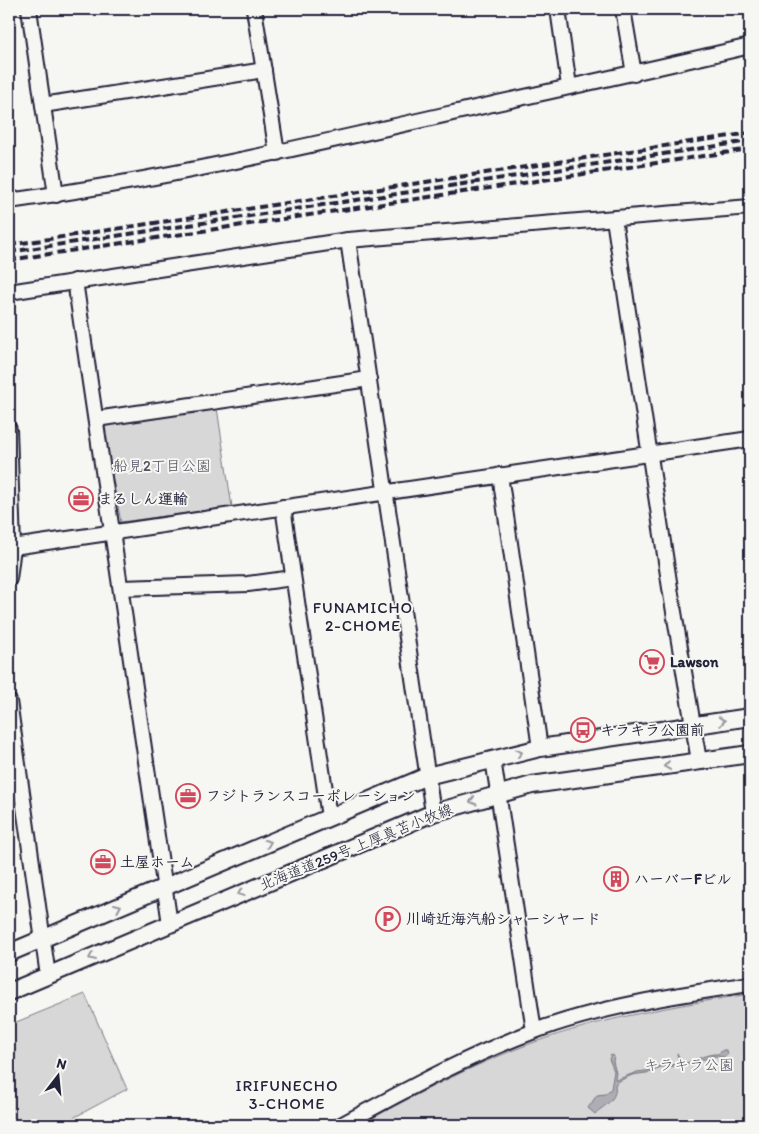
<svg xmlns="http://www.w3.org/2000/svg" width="759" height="1134" viewBox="0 0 759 1134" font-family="Itim,'Klee One',sans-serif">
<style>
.green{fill:#d7d7d7;stroke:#7c7c89}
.water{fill:#adadb3;stroke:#757583}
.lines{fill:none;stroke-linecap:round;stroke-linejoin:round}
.minor-casing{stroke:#22223b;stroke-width:18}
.major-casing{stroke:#22223b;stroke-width:20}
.minor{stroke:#f6f6f2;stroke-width:14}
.major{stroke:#f6f6f2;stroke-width:16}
.rail{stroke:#22223b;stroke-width:4;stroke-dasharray:8 4;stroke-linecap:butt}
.oneway{stroke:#9797a0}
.labels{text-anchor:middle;stroke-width:4;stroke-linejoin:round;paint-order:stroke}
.park-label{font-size:15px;fill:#4f4f62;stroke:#f6f6f2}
.poi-label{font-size:15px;font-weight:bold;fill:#22223b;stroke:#f6f6f2;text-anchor:start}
.street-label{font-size:15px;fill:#22223b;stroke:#f6f6f2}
.neighbourhood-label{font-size:16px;letter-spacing:1px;fill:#22223b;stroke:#f6f6f2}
</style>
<rect width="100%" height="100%" fill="#f6f6f2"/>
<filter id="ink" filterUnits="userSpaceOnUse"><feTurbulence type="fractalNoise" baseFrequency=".02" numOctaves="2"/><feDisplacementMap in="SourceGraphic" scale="10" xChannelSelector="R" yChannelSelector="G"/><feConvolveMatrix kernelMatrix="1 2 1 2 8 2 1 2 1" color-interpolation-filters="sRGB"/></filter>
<g filter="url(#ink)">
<g class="green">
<polygon points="217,408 232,507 121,522 102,424"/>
<polygon points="85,994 127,1089 60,1125 9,1125 9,1025"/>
<path d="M750,994V1119L728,1125H360C416,1094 472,1065 532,1043C602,1018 677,1005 750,994Z"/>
</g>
<path class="water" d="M723,1050H726L728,1053L725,1057L713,1056L705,1059L696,1060L681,1066L660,1067L653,1072L632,1075L617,1082L615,1085C618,1100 604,1105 595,1114L588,1108L597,1095L605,1094L611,1089L614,1071L609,1059L611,1055L614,1056L613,1062L616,1073L615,1079L616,1080L637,1072L653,1070L659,1066L679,1064L677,1053L683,1064C694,1061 707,1053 718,1054Z"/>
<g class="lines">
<defs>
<g id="minor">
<polyline points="29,9 56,195"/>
<polyline points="254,9 277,153"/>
<polyline points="558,9 569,86"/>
<polyline points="623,9 634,74"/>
<polyline points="43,105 264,70"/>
<path d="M9,201C160,180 308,146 457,112C555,90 653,69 750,46"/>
<polyline points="614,219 670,588 699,761"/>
<polyline points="348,240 433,813"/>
<polyline points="75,281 170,924"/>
<polyline points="9,292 348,240 750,207"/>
<polyline points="96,419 369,379"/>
<polyline points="9,429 13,547 9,579"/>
<polyline points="500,475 540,748"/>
<polyline points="283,507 329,817"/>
<polyline points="13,547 750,439"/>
<polyline points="121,588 248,584 293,578"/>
<polyline points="9,701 48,976"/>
<polyline points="493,759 534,1031"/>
<path d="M341,1125C404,1091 465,1057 532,1032C601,1006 677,995 750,984"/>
</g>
<g id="major">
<polyline points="9,953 427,776 540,748 750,717"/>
<polyline points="9,992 433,813 532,785 750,754"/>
</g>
</defs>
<use href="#minor" class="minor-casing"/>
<use href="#major" class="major-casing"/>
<use href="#minor" class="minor"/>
<use href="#major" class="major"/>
<g class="rail">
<polyline points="9,245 750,133"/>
<polyline points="9,252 750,141"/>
<polyline points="9,260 750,149"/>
</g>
</g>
<defs><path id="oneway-chevron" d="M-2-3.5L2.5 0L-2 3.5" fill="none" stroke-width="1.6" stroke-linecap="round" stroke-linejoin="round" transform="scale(1.25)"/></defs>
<g class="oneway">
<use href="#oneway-chevron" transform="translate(722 721) rotate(-9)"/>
<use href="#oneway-chevron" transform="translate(519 753) rotate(-13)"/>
<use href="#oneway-chevron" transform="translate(667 766) rotate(172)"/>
<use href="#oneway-chevron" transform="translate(473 801) rotate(164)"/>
<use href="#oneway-chevron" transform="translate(268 843) rotate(-22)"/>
<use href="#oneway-chevron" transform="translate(241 893) rotate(157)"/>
<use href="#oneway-chevron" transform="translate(118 907) rotate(-23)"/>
<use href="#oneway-chevron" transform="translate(92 957) rotate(157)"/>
</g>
</g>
<defs>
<symbol id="office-ring" viewBox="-11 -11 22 22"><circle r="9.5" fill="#f6f6f2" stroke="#d1495b" stroke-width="1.5"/><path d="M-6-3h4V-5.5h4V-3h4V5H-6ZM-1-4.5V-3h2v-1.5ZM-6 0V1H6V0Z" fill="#d1495b"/></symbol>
<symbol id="supermarket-ring" viewBox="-11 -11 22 22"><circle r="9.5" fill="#f6f6f2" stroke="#d1495b" stroke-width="1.5"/><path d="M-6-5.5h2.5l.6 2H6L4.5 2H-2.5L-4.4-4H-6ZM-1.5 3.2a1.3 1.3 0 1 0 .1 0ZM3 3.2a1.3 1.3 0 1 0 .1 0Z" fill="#d1495b"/></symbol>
<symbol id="bus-ring" viewBox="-11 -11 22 22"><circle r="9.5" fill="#f6f6f2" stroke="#d1495b" stroke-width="1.5"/><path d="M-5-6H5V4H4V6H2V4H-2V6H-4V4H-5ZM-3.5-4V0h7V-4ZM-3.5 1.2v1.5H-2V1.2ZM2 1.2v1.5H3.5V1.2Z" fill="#d1495b"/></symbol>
<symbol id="building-ring" viewBox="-11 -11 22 22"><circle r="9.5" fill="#f6f6f2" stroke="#d1495b" stroke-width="1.5"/><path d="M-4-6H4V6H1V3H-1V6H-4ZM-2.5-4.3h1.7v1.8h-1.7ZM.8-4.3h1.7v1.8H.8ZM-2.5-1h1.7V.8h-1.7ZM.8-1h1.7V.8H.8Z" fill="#d1495b"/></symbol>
<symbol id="parking-ring" viewBox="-11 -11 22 22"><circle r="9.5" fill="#f6f6f2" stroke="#d1495b" stroke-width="1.5"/><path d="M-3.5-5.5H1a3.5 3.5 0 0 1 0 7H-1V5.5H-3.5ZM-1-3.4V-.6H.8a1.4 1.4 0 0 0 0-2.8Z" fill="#d1495b"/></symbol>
</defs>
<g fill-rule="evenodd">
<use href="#office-ring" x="67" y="485" width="28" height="28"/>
<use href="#supermarket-ring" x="638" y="648" width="28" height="28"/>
<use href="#bus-ring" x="569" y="716" width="28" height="28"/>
<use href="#office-ring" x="174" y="782" width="28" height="28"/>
<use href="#office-ring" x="89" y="848" width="28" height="28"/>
<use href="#building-ring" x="602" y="865" width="28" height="28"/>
<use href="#parking-ring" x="374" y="905" width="28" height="28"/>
</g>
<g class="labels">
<g class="park-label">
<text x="162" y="471">船見2丁目公園</text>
<text x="689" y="1070">キラキラ公園</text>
</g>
<g class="poi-label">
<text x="98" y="504">まるしん運輸</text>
<text x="670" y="667">Lawson</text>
<text x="600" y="735">キラキラ公園前</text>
<text x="206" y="801">フジトランスコーポレーション</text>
<text x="120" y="867">土屋ホーム</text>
<text x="634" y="884">ハーバーFビル</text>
<text x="406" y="924">川崎近海汽船シャーシヤード</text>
</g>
<g class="street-label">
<text transform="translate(356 847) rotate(-22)" y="5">北海道道259号 上厚真苫小牧線</text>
</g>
<g class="neighbourhood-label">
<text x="363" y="613">FUNAMICHO<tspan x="363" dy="18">2-CHOME</tspan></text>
<text x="287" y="1091">IRIFUNECHO<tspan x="287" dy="18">3-CHOME</tspan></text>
</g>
</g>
<rect width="759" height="1134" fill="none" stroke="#f6f6f2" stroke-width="30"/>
<rect x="15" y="15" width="729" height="1104" fill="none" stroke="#22223b" stroke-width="2" filter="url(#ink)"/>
<g transform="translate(58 1076) rotate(16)" stroke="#f6f6f2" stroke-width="4" paint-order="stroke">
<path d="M0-4L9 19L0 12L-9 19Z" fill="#22223b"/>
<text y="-8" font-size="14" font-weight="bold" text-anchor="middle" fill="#22223b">N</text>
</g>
</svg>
